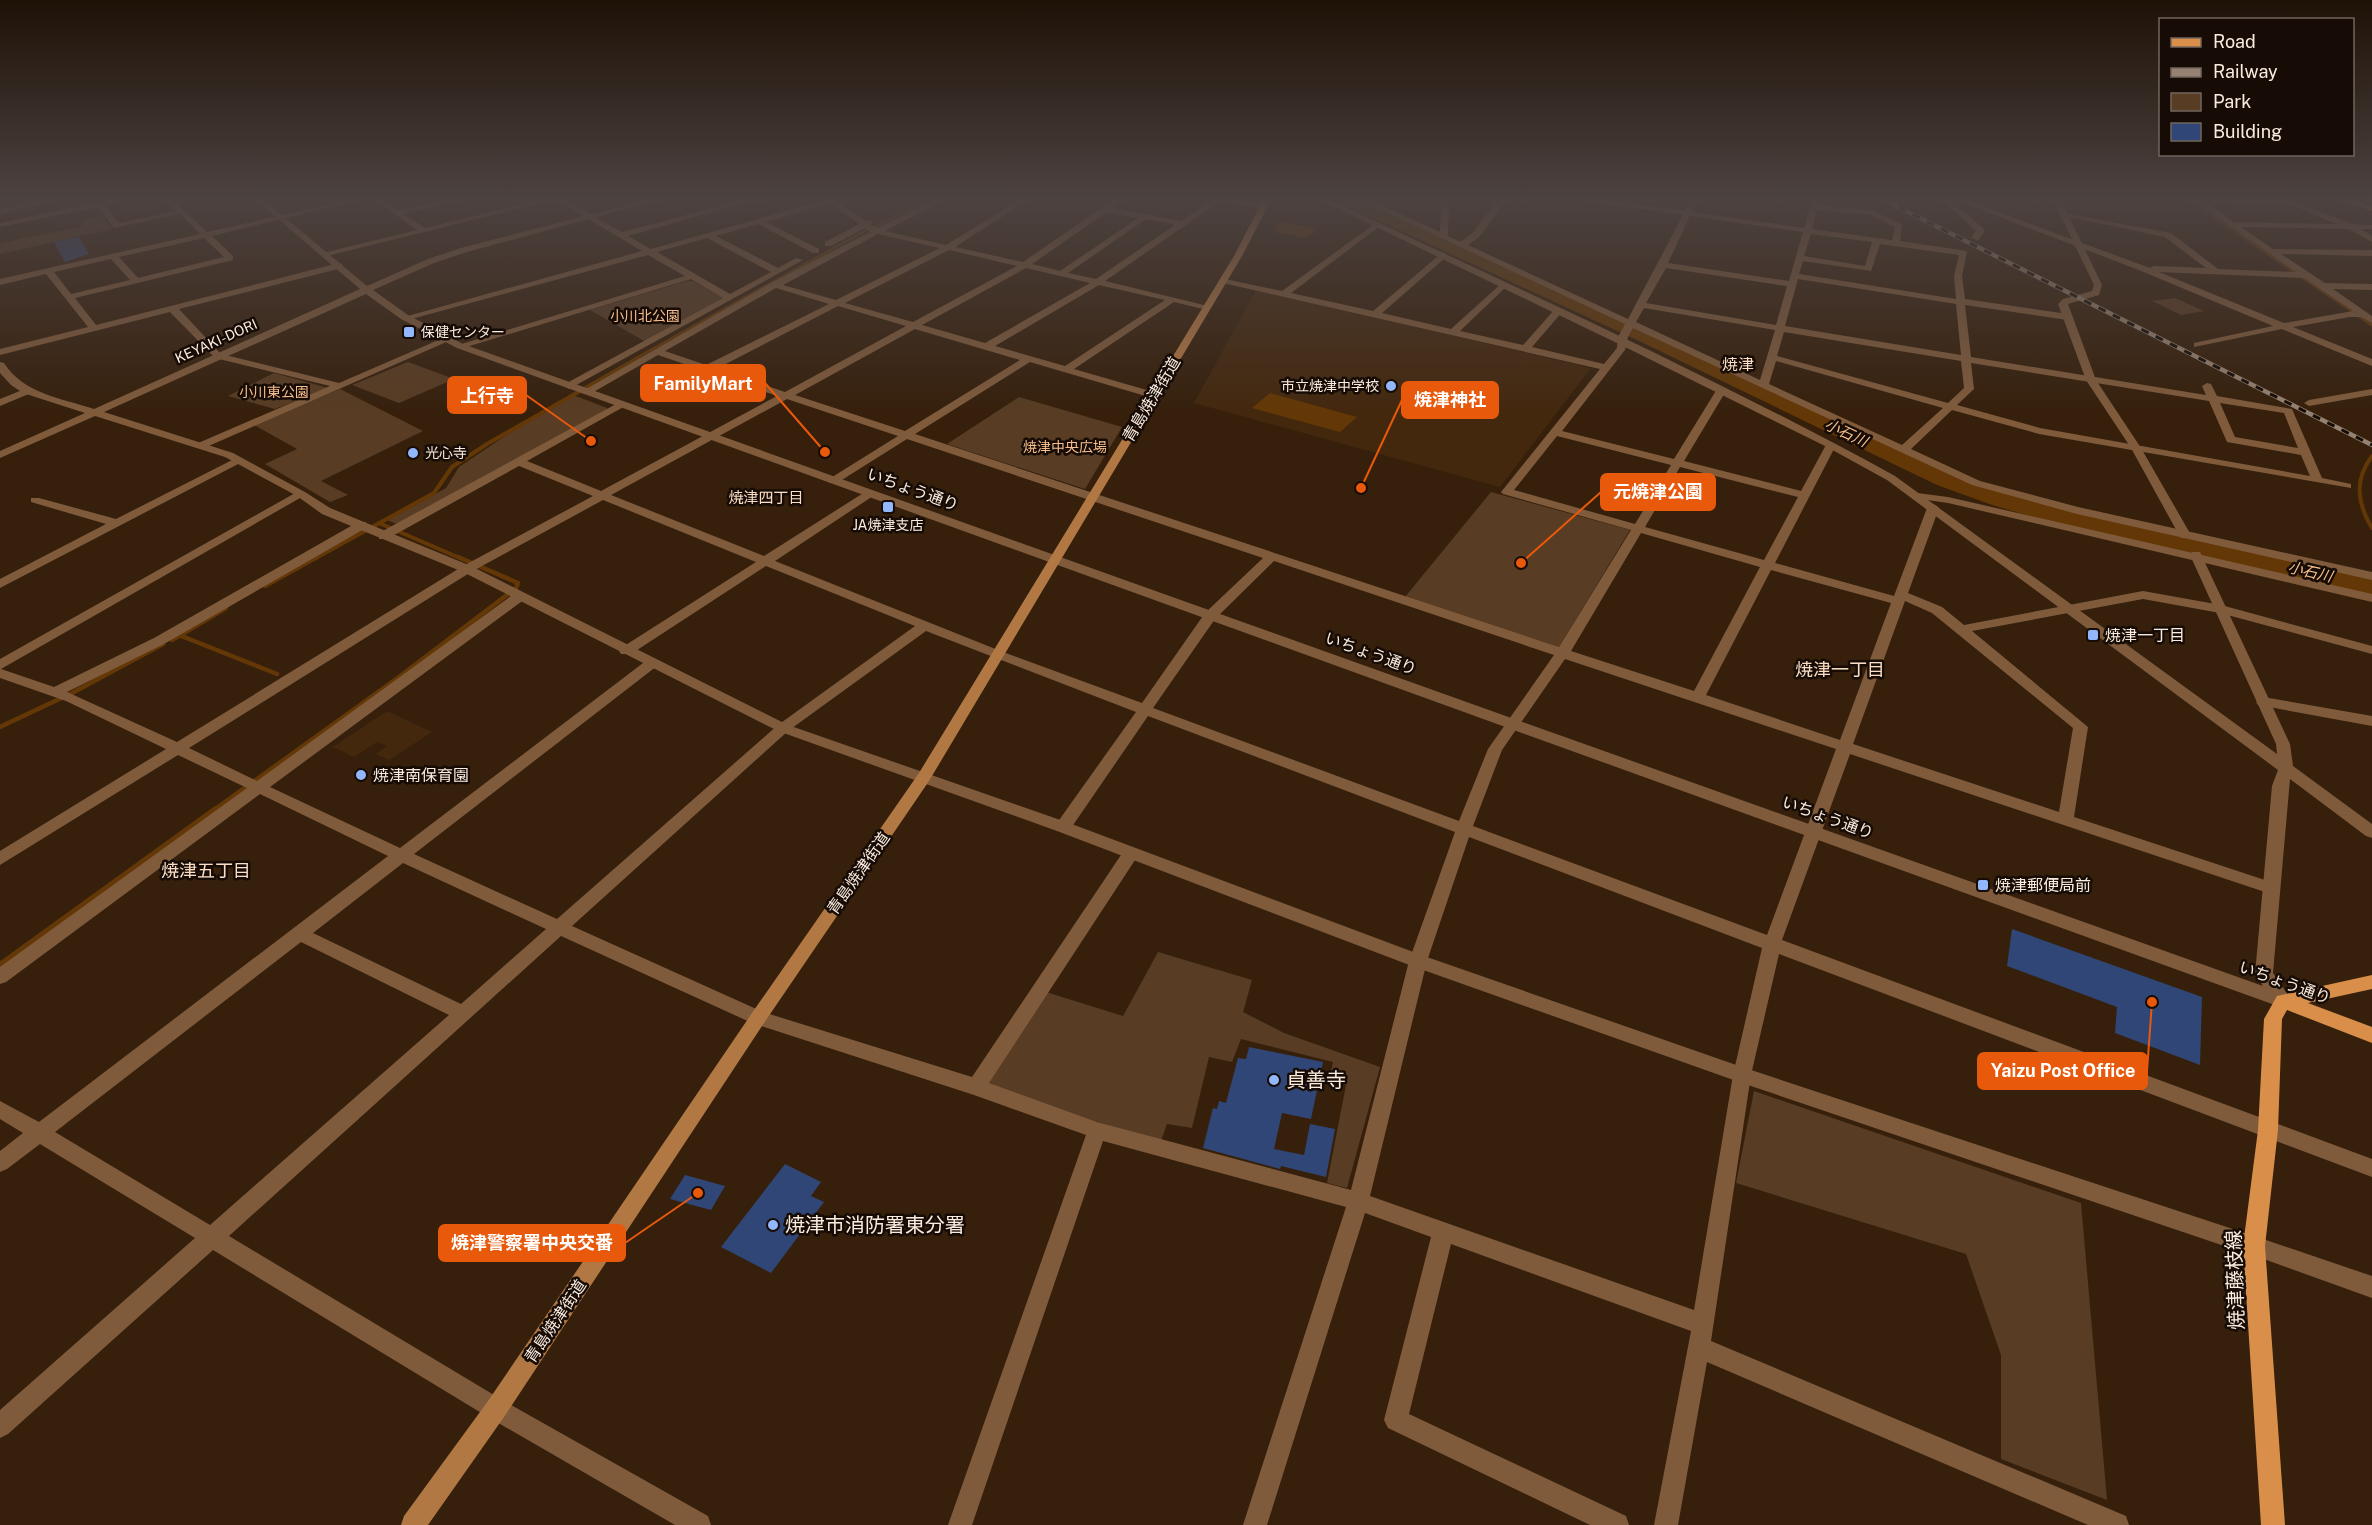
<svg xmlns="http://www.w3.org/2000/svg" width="2372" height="1525" viewBox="0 0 2372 1525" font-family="'Public Sans','Noto Sans JP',sans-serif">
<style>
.built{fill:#43280e}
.green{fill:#583c23}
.water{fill:#643806}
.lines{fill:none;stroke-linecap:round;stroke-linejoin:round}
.stream-far3{stroke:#643806;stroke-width:3}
.stream-far2{stroke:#643806;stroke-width:4}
.stream-far1{stroke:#643806;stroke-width:4.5}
.stream{stroke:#643806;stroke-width:6}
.river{fill:#643806;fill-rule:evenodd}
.building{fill:#2f4676}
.minor{fill:#7f5b3c;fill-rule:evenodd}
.tertiary{fill:#7f5b3c;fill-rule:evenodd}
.secondary{fill:#b27844;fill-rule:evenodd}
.primary{fill:#d98f49;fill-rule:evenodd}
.rail-casing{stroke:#958272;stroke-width:4.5}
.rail{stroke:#160c05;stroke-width:3;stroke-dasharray:8;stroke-linecap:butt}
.poi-dot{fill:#93b7fd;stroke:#160c05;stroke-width:2}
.labels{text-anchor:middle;stroke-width:5;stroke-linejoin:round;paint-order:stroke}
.far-park-label{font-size:14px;fill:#f8be8d;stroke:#160c05}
.far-poi-label{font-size:14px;fill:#fbece0;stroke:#160c05;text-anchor:start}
.far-street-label{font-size:14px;fill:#fbece0;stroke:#160c05}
.far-water-label{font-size:15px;font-style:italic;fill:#f9bf8e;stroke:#160c05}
.far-neighbourhood-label{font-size:15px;fill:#faddc4;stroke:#160c05}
.far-quarter-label{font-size:16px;fill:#faddc4;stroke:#160c05}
.street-label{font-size:16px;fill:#fbece0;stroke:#160c05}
.poi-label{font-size:16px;fill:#fbece0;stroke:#160c05;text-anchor:start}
.neighbourhood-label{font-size:18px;fill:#faddc4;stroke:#160c05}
.near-poi-label{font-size:20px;fill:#fbece0;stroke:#160c05;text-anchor:start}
.near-street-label{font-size:20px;fill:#fbece0;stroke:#160c05}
.leader{fill:none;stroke:#e8590c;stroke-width:2}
.callout-dot{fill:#e8590c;stroke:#160c05;stroke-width:2}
.callout{fill:#e8590c;stroke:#e8590c;stroke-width:2}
.callout-label{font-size:18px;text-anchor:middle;font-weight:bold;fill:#fff}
</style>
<rect width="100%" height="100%" fill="#36200c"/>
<g class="built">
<polygon points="1256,290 1591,368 1500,487 1194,403"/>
<polygon points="387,711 432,732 389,760 376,754 387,746 377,742 354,757 333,747"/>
</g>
<g class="green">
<polygon points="102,216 112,229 0,254 0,243 80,227 83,224 81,220"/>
<polygon points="687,281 693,281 723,298 723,300 646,342 590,310"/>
<polygon points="2175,298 2204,311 2181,315 2152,301"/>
<polygon points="408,362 454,379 399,403 352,385"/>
<polygon points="274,373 328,388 275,409 228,396"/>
<polygon points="340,389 423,431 321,481 348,495 330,502 265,464 297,449 254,425"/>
<polygon points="573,395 607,408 607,410 397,524 387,520 446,488 459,467 508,434"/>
<polygon points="1019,397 1122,427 1085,489 947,444"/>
<polygon points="1491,492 1630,530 1559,647 1405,597"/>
<polygon points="1158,952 1252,980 1243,1012 1284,1033 1380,1067 1347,1188 1327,1183 1346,1085 1329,1081 1333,1062 1241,1039 1232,1062 1209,1057 1192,1128 1167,1124 1161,1141 1068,1113 988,1083 1046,992 1123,1016"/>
<polygon points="1754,1091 2081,1203 2107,1500 2001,1459 2001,1355 1966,1254 1736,1183"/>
</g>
<g class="water">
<polygon points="1280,221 1317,229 1305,238 1273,231"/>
<polygon points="1270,393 1357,417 1340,432 1252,408"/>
</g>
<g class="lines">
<g class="stream-far3">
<polyline points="2189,200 2372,325"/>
<polyline points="1453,247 1472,235 1498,200"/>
<polyline points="635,359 861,233 930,200"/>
</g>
<g class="stream-far2">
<path d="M2372,456C2354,480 2357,503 2372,528"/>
<polyline points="379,523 462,559"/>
<polyline points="314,559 434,493 452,467 487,444 638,358"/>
</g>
<g class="stream-far1">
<polyline points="265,586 317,557"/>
<polyline points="179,635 277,674"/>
<polyline points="172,640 226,608"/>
<polyline points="0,727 72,693 163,644"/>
<polyline points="214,810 399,677 516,588 518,583 458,557"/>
</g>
<polyline class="stream" points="0,965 216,809"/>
<polygon class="river" points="1341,200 1363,200 1651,332 1955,475 2010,495 2057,507 2372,579 2372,595 2043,520 1992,505 1937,485 1637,340 1343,204"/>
</g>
<g class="building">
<polygon points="79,237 89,254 65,262 54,242"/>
<polygon points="2012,929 2202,997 2200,1065 2115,1033 2117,1007 2007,966"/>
<polygon points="1249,1047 1323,1062 1311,1119 1282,1113 1274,1149 1304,1155 1310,1124 1335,1129 1326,1177 1281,1166 1280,1169 1203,1148 1213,1108 1217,1109 1219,1101 1226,1103 1238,1058 1246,1059"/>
<polygon points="785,1164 821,1182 811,1196 824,1202 771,1273 721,1247"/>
<polygon points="685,1175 725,1186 711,1210 670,1199"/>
</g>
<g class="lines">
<g class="minor">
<polygon points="42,200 55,200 0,214 0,210"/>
<path d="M108,200H122L105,205L119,223L176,211L165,200H173L207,232L348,200H361L212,236L233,256V260L75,298L96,325L339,263L342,264V268L179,309L221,354L339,383L443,338L451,340L204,448H196V444L330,386L215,358L170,312L0,355V349L88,327L46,274L0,285V279L200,234L180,214L114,228L98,207L0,227V223ZM204,238L224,257L138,278L119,257ZM111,259L130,280L71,294L54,272Z"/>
<polygon points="375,200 384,200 399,210 445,200 458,200 404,214 425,228 540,200 553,200 323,257 323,253 417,230"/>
<path d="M556,200H565L622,232L743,200H755L628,236L651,249L825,200H839L837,202L866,221L873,220L871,225L877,228L934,200H944L885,231L946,245L1019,200H1028L955,247L1023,262L1113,200H1122L1112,208L1181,221L1212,200H1236L1267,205V209H1264L1220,201L1105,281L1212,307L1207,310L1174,302L1074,369L1157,393V397H1149L1030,362L915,434L1559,647L1631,530L1503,494L1501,492L1600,369L1223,283L1220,282V278L1282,291L1377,222L1381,224L1380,226L1291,293L1373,311L1443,252L1447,255L1446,257L1382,313L1451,329L1503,282L1506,283V287L1460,331L1523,345L1555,309L1558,308L1563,311L1532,347L1604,364L1617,348L1618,337L1625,324L1360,200H1370L1440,232L1441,200H1449L1448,236L1461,242L1473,233L1499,200H1507L1479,237L1468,245L1628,319L1683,215L1592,202L1588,200H1607L1685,211L1690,200H1698L1692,212L1804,228L1812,200H1820L1819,205L1873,211L1902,224L1900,241L1967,251L1962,276L1965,299L2068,314L2073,317L2068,320L1965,305L1971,357L2206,395L2202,386L2207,383L2211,384L2217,396L2292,409L2322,478L2351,484V488L2039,434L1952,410L1911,449L1980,481L2078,507L2372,572V580L2077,514L1972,485L1633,328L1628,337L1625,350L1562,431L1674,459L1717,389H1725L1726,391L1684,461L1801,491L1827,443L1831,442L1836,445L1775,563L1894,596L1927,508L1933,504L1937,506L1939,508L1908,593L1942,607L1964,625L2143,591L2221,605L2372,646V654L2220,613L2143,599L1972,631L2088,727L2074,817L2277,884L2279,888L2277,892L2271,894L2265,892L1850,754L1782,940L2372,1159V1177L1779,954L1751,1075L1711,1341L2126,1516L2129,1525H2088L1707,1362L1678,1525H1654L1691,1331L1451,1244L1409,1414L1626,1516L1629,1525H1590L1388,1428L1384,1420L1431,1237L1365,1213L1267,1525H1243L1346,1207L1103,1141L972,1525H948L1086,1135L974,1095L752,1023L561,936L229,1236L504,1401L708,1516L711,1525H675L488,1417L213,1250L8,1434L0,1438V1410L195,1238L40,1144L7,1169L0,1172V1151L23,1133L0,1119V1101L39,1122L388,856L260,794L6,982L0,984V967L247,788L178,755L0,865V851L166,749L66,701L0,678V659L297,492L301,491L307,494L1,669L54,687L154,638L358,522H366V528L164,644L67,692L177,742L463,566L593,496L519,466L387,539H379V533L618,403L627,405L527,461L601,491L777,396L658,355L590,394L581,392L771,283L870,232L865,228L831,246H825V242L860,224L830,204L766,222L819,249V253H813L758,224L716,236L778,268L796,258L803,260L569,389L564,386L565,384L723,298L691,279L463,348L455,346L685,276L648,255L404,321V317L642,251ZM1817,210L1871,215L1895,227L1892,240L1812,229ZM1107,212L1138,218L1060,271L1032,264ZM1690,216L1803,232L1789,281L1668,263ZM1146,219L1175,225L1096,279L1068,273ZM878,234L940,248L836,300L783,285ZM1811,234L1872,242L1865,266L1804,256ZM707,238L771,272L730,294L657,252ZM1880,244L1959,255L1954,276L1956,299L1799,274L1803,261L1871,271ZM949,250L1017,266L913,322L845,303ZM1026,268L1090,283L985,343L922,325ZM1666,268L1787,286L1776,325L1646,303ZM1798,279L1956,304L1961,355L1785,326ZM1099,285L1165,300L1065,366L995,346ZM776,288L829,304L706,365L665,351ZM838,306L906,326L785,392L716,369ZM1644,308L1775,330L1760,380L1636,322ZM915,329L1020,360L905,431L795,395ZM1784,332L1961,361L1964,388L1948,403L1777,356ZM1776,361L1943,408L1902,445L1769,384ZM1971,363L2209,401L2227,442L2301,455L2310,476L2040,428L1957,405L1974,389ZM787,399L898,436L829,479V483H837L907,439L1263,558L1205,613L1142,703L1003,652L775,561L873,496V492H865L764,556L611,495ZM2220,403L2284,413L2298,448L2235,437ZM1557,436L1671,465L1635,524L1514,490ZM1680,467L1798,497L1764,560L1645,527ZM603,500L756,562L621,648L619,651L621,654H631L766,566L915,626L778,725L557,919L414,854L657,666L659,663L657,660H647L400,848L270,787L525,599L526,596L525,593H515L257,781L189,748L471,572ZM1641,533L1760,567L1694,691L1571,651ZM1274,561L1554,655L1488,749L1459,821L1153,708L1215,619ZM1771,570L1891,603L1840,740L1706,695ZM1905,601L1932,613L2073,728L2059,812L1853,744ZM926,631L1136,712L1057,823L1055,827L1057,831H1069L1148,716L1455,832L1409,961L1351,1190L1097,1122L989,1083L1137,857L1139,853L1137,849H1125L972,1077L763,1012L572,926L788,731ZM1565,659L1836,749L1767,935L1473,826L1502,750ZM1469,837L1762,948L1733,1075L1694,1310L1370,1196L1427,961ZM403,863L546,929L461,1004L313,933ZM301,942L449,1015L210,1225L55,1132Z"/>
<polygon points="1942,200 1951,200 1984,229 1985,231 1978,240 1971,238 1976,231"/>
<path d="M1955,200H1966L2150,268L2154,266L2206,268L2165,237L2059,215L2063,213L2171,233L2218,269L2296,272L2193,200H2290L2353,224L2372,225V229H2361L2372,236V242L2349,229L2241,227L2273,249L2372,250V256L2281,254L2325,283L2372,284V290L2333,289L2372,316V323L2361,317H2350L2293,327L2372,359V366L2282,329L2194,347V343L2273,326L2139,270ZM2206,203L2288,204L2337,224L2234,222ZM2159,272L2304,278L2353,311L2284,323Z"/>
<polygon points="2343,200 2372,200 2372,203 2347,202"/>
<polygon points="27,388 32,391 31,393 0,406 0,399"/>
<polygon points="2372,389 2372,395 2309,406 2304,403 2309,400"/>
<polygon points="238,457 244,460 242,462 0,588 0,579 106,524 31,502 31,498 39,498 116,519"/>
<polygon points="1917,493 1948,497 2372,594 2372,602 1948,503 1913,498 1913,494"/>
<polygon points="2263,697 2372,716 2372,726 2258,705 2256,702"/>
<polygon points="2254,1236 2372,1276 2372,1298 2247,1253 2243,1246 2247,1239"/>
</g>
<g class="tertiary">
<path d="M256,200H264L367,286L428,259L461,248L647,200H659L467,252L434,263L373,290L408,315L463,344L2263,986L2255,974L2272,786L2278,770L1887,480L1827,447L1619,344L1320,200H1330C1519,289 1711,375 1895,476L2277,754L2276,744L2190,555L2192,552H2200L2290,744L2293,766L2372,824V838L2366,836L2290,779L2273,973L2292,1001L2289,1006L2283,1008L457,348L401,319L366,294L104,412L233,453L305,492L330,508L471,566L788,725L1069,823L1424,956L1742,1067L2254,1236L2261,1239L2265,1246L2261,1253L2254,1256L1742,1083L1412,966L1057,831L778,731L463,572L322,514L297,496L225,457L95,416L0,458V451L85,413L23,393L11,385L0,373V362L4,363C24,394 61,398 94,409L360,289Z"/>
<polygon points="2053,200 2061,200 2102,285 2099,295 2068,304 2096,380 2141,448 2191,535 2189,538 2181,538 2179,535 2131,448 2086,380 2058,304 2063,299 2092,291 2094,285"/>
</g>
<polygon class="secondary" points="1263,200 1271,200 1242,256 929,781 764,1023 504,1417 428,1525 401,1525 404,1516 488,1401 752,1013 919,773 1234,256"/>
<g class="primary">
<polygon points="2341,200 2352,200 2372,206 2372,211"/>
<polygon points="2372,975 2372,989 2308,1003 2372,1027 2372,1043 2287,1010 2282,1019 2278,1130 2265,1246 2285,1525 2261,1525 2243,1246 2258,1130 2264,1019 2277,996"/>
</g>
<defs>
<polyline id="rail" points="1884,200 2372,445"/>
</defs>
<use href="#rail" class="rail-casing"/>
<use href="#rail" class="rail"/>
</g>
<linearGradient id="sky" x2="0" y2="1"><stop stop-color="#1e1207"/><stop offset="0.48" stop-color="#4c4240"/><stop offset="1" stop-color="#4c4240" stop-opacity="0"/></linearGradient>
<rect width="2372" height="413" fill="url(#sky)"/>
<g class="poi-dot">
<rect x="403" y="326" width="12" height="12" rx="3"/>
<circle cx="1391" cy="386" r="6"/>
<circle cx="413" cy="453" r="6"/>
<rect x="882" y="501" width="12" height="12" rx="3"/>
<rect x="2087" y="629" width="12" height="12" rx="3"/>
<circle cx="361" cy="775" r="6"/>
<rect x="1977" y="879" width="12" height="12" rx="3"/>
<circle cx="1274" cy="1080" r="6"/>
<circle cx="773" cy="1225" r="6"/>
</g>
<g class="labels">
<g class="far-park-label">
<text x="645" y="321">小川北公園</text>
<text x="274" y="397">小川東公園</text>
<text x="1065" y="452">焼津中央広場</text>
</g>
<g class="far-poi-label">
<text x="421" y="337">保健センター</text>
<text x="1379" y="391" text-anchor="end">市立焼津中学校</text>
<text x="425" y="458">光心寺</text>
<text x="888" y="530" text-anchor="middle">JA焼津支店</text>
</g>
<g class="far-street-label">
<text transform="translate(216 341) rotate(-24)" y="5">KEYAKI-DORI</text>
</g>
<g class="far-water-label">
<text transform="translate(1846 433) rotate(25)" y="5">小石川</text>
<text transform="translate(2310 572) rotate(13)" y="5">小石川</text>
</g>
<g class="far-neighbourhood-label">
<text x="766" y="503">焼津四丁目</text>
</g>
<g class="far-quarter-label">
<text x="1738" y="370">焼津</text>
</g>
<g class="street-label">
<text transform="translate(1151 399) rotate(-59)" y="6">青島焼津街道</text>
<text transform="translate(913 489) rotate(20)" y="6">いちょう通り</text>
<text transform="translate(1371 653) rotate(20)" y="6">いちょう通り</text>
<text transform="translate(1828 817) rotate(20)" y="6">いちょう通り</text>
<text transform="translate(858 873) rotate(-55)" y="6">青島焼津街道</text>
<text transform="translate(2285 982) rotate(20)" y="6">いちょう通り</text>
<text transform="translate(555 1321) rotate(-56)" y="6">青島焼津街道</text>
</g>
<g class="poi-label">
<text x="2105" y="641">焼津一丁目</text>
<text x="373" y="781">焼津南保育園</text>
<text x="1995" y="891">焼津郵便局前</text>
</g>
<g class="neighbourhood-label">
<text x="1840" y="676">焼津一丁目</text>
<text x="206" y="877">焼津五丁目</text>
</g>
<g class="near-poi-label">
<text x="1286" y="1087">貞善寺</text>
<text x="785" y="1232">焼津市消防署東分署</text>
</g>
<g class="near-street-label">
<text transform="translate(2235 1280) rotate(-92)" y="7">焼津藤枝線</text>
</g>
</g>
<path class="leader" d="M825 452L765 383M591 441L526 395M1361 488L1402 400M1521 563L1601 492M2152 1002L2147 1071M698 1193L625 1243"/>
<g class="callout-dot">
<circle cx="825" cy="452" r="6"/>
<circle cx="591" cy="441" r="6"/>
<circle cx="1361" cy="488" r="6"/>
<circle cx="1521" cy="563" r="6"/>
<circle cx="2152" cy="1002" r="6"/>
<circle cx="698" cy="1193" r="6"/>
</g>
<g class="callout">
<rect x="641" y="365" width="124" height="36" rx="6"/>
<rect x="448" y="377" width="78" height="36" rx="6"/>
<rect x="1402" y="382" width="96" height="36" rx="6"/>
<rect x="1601" y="474" width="114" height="36" rx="6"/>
<rect x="1978" y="1053" width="169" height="36" rx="6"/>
<rect x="439" y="1225" width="186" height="36" rx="6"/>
</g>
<g class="callout-label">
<text x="703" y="390">FamilyMart</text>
<text x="487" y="402">上行寺</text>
<text x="1450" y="406">焼津神社</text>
<text x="1658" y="498">元焼津公園</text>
<text x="2063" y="1077">Yaizu Post Office</text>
<text x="532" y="1249">焼津警察署中央交番</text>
</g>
<rect x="2159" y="18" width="195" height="138" fill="#160c05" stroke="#72665d" stroke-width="1.5"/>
<rect x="2171" y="38" width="30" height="9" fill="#d98f49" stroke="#72665d" stroke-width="1.5"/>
<text x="2213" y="48" font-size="18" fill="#fbece0">Road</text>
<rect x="2171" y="68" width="30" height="9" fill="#958272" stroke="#72665d" stroke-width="1.5"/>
<text x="2213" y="78" font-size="18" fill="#fbece0">Railway</text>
<rect x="2171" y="93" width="30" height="18" fill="#583c23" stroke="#72665d" stroke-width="1.5"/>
<text x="2213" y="108" font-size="18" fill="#fbece0">Park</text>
<rect x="2171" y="123" width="30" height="18" fill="#2f4676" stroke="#72665d" stroke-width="1.5"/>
<text x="2213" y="138" font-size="18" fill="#fbece0">Building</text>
</svg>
